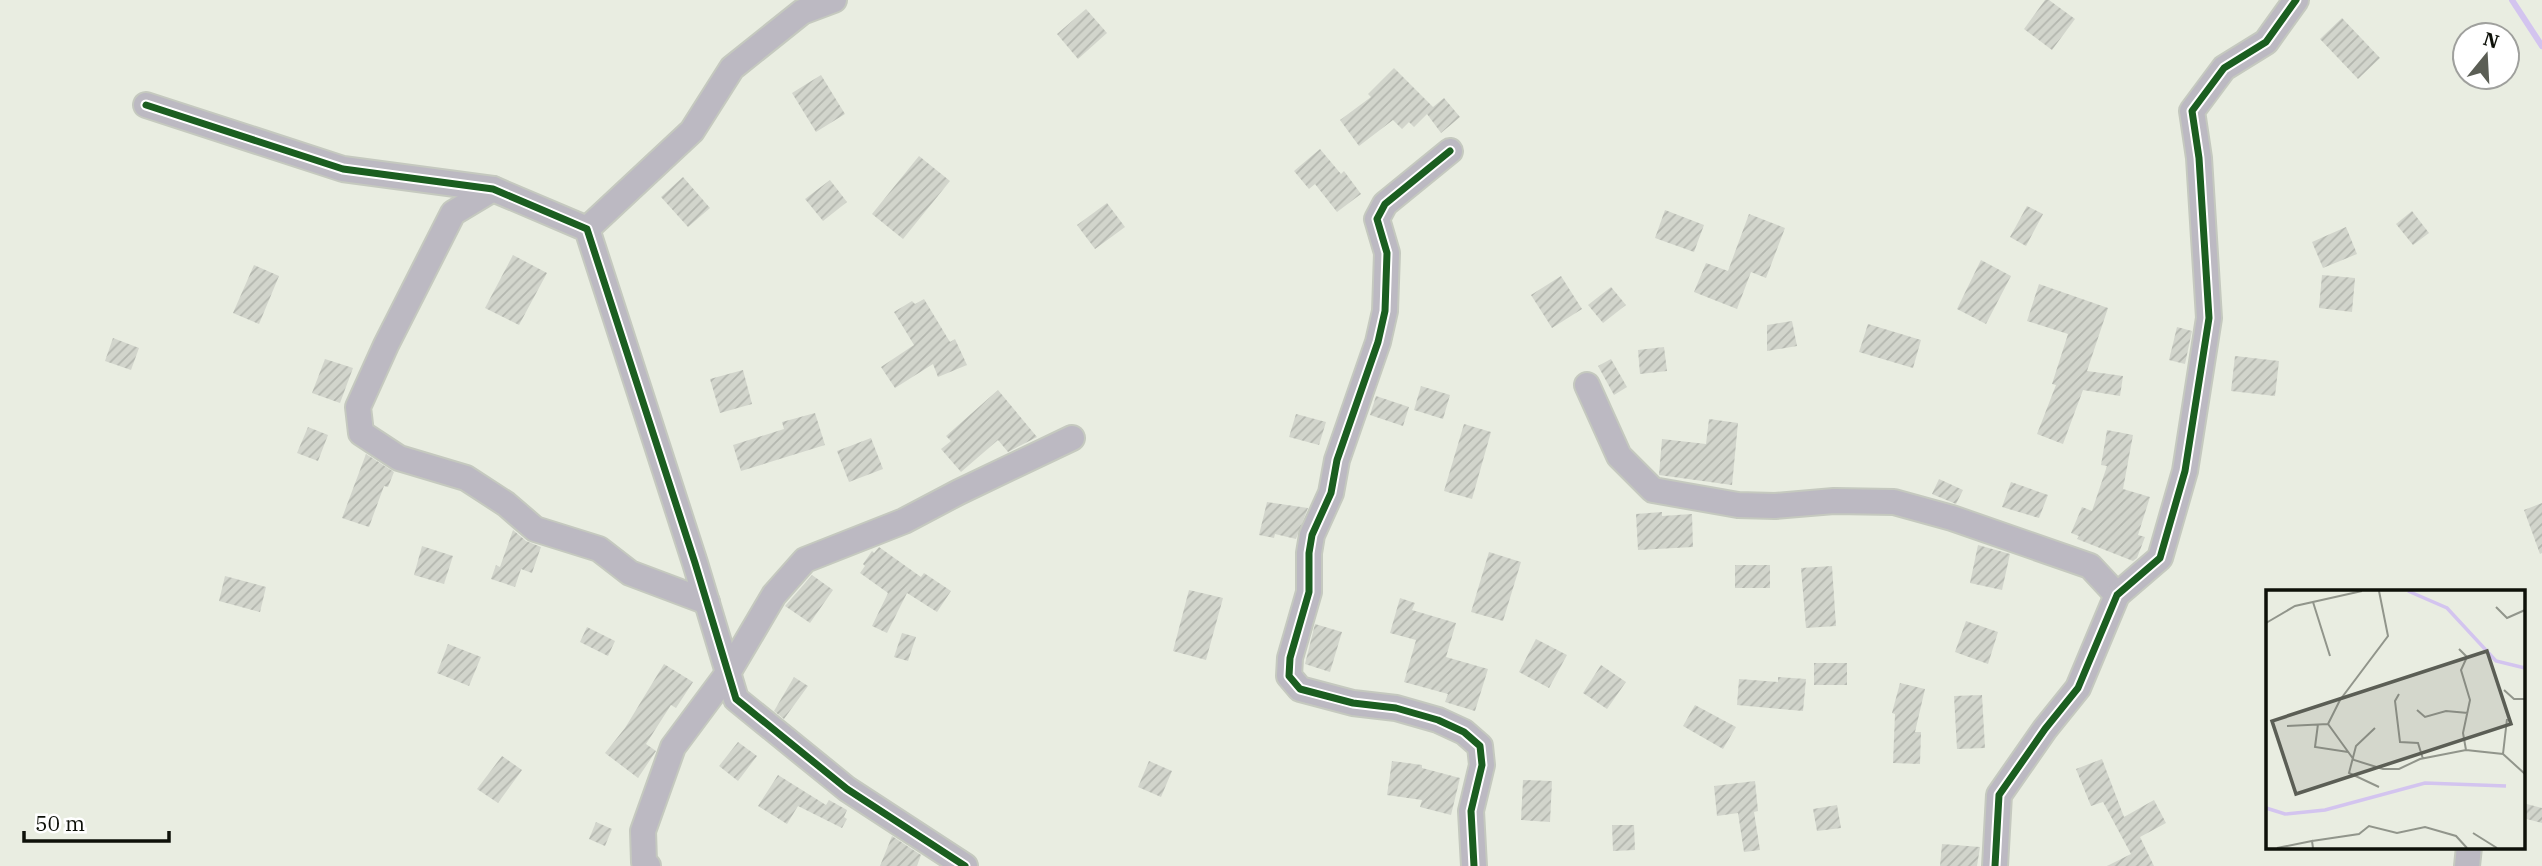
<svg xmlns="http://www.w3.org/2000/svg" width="2542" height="866" viewBox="0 0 2542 866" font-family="'IBM Plex Serif',serif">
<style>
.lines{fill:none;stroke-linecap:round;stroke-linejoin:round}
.stream{stroke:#d3c4ef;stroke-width:6}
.building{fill:url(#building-hatch)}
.minor-casing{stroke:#c5c9bf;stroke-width:28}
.minor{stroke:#bcb9c2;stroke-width:24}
.cycleway-casing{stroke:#fff;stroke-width:11}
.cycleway{stroke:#1b5e20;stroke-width:7}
.inset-river{fill:none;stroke:#d3c4ef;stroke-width:3.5}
.inset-road{fill:none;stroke:#91958b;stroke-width:2}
.view{fill:#5b5e55;fill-opacity:0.15;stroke:#5b5e55;stroke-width:3.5}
.inset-edge{fill:none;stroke:#0e1109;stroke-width:3.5}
</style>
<defs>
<pattern id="building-hatch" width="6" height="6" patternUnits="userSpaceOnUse" patternTransform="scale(1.75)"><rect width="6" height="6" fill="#d2d5cc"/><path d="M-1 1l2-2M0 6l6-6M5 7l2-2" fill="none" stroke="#b3b6ae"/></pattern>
</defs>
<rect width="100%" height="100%" fill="#e9ede1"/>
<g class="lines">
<polyline class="stream" points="2512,0 2542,46"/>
</g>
<g class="building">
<polygon points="2045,0 2049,0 2075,19 2052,50 2024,29"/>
<polygon points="1086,9 1107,33 1078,59 1057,34"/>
<polygon points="2342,18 2380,58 2358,79 2320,39"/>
<polygon points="1394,68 1433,107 1444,98 1460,117 1441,133 1427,114 1414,127 1409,122 1402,129 1393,120 1359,146 1340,120 1371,97 1368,94"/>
<polygon points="821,75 845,114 816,132 792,93"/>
<polygon points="1320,149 1341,174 1344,171 1361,194 1337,212 1315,184 1309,189 1294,171"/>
<polygon points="919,156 950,181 903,239 872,214"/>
<polygon points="683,177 710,208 688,227 661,197"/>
<polygon points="830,180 847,202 823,221 805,199"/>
<polygon points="1107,203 1125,227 1095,249 1077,225"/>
<polygon points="2027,206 2043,214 2026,246 2010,237"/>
<polygon points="1665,210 1704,225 1694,252 1655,238"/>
<polygon points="2412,211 2429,233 2413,245 2396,224"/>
<polygon points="1749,214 1785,228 1766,278 1751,272 1737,309 1694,292 1706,263 1728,271"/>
<polygon points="2346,227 2357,254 2323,268 2312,242"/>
<polygon points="513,255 547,273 519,325 485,308"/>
<polygon points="1981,260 2011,276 1986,324 1957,309"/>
<polygon points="254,265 279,276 259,324 233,313"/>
<polygon points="2322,275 2355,278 2352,312 2319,308"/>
<polygon points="1561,276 1582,309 1552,328 1531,295"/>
<polygon points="2039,284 2108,308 2087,371 2123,376 2120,396 2083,390 2063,444 2037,434 2056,385 2052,384 2068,334 2027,321"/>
<polygon points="1611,287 1626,305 1603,323 1588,305"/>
<polygon points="924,299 950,342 955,339 967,365 938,377 933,364 895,388 881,367 914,345 894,312 912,301 915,304"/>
<polygon points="1792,321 1797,346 1767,351 1767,325"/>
<polygon points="1868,324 1921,340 1913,368 1859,352"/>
<polygon points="2177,327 2192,331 2185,364 2169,360"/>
<polygon points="113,338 139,348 131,370 105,361"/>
<polygon points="1664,347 1667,371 1640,374 1638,350"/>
<polygon points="2235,356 2279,361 2275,396 2231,391"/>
<polygon points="325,359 353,368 340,403 312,393"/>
<polygon points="1611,359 1627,387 1614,395 1598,366"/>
<polygon points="743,370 752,404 720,413 710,379"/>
<polygon points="1421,386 1450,395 1443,419 1414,410"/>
<polygon points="998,390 1037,437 1008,452 998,440 961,472 941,449 951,441 946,436"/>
<polygon points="1376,396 1409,407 1403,426 1370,415"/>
<polygon points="815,413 825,445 741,471 733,445 784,429 782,422"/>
<polygon points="1296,414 1326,422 1319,445 1289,437"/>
<polygon points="1709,419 1738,423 1732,485 1659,475 1662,439 1706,444"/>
<polygon points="1464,424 1491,432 1472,499 1444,491"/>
<polygon points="308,427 328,435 318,461 297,453"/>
<polygon points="2107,430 2133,435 2123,489 2150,497 2138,535 2145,537 2137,558 2133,561 2077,539 2079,536 2071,533 2082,507 2092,511 2107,466 2101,465"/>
<polygon points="871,438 883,469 849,482 837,451"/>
<polygon points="366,454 394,472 388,487 384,486 369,527 342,518"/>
<polygon points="1939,479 1963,490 1956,504 1932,494"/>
<polygon points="2011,482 2048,495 2039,518 2002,507"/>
<polygon points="1267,502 1308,508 1296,539 1275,534 1274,538 1259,535"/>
<polygon points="2542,503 2542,553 2540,554 2524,510"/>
<polygon points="1662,512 1662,516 1692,514 1693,547 1638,550 1636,514"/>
<polygon points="513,530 526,541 541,547 532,573 521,569 515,587 491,579 496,565 500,567"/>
<polygon points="1978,545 2010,554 2002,590 1970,583"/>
<polygon points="422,546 453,556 444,584 414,575"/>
<polygon points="879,547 921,577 924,573 951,591 937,612 907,593 887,633 872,626 888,593 860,573 865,566 863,564 872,551 874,553"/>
<polygon points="1489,552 1521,562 1503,621 1471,612"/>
<rect x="1735" y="565" width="35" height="23"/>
<polygon points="1832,566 1836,626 1806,628 1801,568"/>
<polygon points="812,575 833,590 810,623 785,606"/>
<polygon points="225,576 266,587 260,612 219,601"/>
<polygon points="1189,590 1223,598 1206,660 1173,651"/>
<polygon points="1400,598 1415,603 1412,610 1456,623 1446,657 1488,669 1475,711 1445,702 1448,694 1404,682 1416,640 1390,633"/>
<polygon points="1966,621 1998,632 1988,664 1955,652"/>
<polygon points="1315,624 1342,632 1330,672 1305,664"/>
<polygon points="587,627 615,641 608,656 580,642"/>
<polygon points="902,633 916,637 908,661 894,657"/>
<polygon points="1536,639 1567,655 1549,688 1519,672"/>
<polygon points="448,644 481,657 469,686 437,673"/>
<rect x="1814" y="663" width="33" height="22"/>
<polygon points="664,664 693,682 676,708 671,705 646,744 656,751 638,778 605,753 625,728"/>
<polygon points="1601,665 1626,682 1607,709 1583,693"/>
<polygon points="794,677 808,686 784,719 774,711"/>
<polygon points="1778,677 1806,679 1803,711 1737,705 1739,679 1778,682"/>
<polygon points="1900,683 1925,689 1915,732 1921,732 1920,764 1893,763 1895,714 1892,713"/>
<polygon points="1982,695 1985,748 1957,749 1954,696"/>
<polygon points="1695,705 1736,727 1723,749 1683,726"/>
<polygon points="738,742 757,756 738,781 719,766"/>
<polygon points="502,756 522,770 498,803 477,789"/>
<polygon points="2102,759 2124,817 2154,800 2166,823 2140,837 2154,866 2107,866 2131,854 2103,802 2091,806 2076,769"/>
<polygon points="1149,761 1172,771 1161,797 1138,787"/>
<polygon points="1392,761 1422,765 1422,768 1460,778 1451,815 1420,807 1422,800 1387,795"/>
<polygon points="778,775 826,805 829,800 847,810 844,817 847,819 842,828 798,806 787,824 758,806"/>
<polygon points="1523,780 1552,781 1550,822 1521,820"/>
<polygon points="1755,781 1758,811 1754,812 1760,850 1744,852 1738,813 1717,816 1714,786"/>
<polygon points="2523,803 2542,808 2542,823 2523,818"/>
<polygon points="1837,805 1841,828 1817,831 1813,809"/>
<polygon points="596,822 612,829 605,846 589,839"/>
<polygon points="1612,825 1634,825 1635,850 1613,851"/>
<polygon points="892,836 921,855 917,866 880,866"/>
<polygon points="1942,844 1980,847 1977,866 1940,866"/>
</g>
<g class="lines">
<defs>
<g id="minor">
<polyline points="146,105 343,169 493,189 587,229 695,563 736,699 847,789 965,866"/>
<polyline points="1450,151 1385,204 1377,219 1387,253 1385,311 1378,342 1337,460 1331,493 1312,535 1309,553 1309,592 1290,658 1289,676 1300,689 1353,703 1396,708 1438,720 1464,732 1480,746 1482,765 1471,811 1474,866"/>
<polyline points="493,189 453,213 386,345 358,407 361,433 399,458 466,478 506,504 535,529 599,549 630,573 707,602"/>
<polyline points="587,229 692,131 732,68 802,12 834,0"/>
<polyline points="1587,385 1619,456 1653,490 1738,505 1775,506 1834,501 1894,502 1952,518 2090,566 2117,595"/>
<polyline points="648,866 644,862 643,831 673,747 728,673 774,595 805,560 904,521 959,492 1072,438"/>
<polyline points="1995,866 1999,795 2045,729 2078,688 2117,595 2160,558 2185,471 2209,318 2199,158 2192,111 2224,68 2266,42 2296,0"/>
<polyline points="2467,866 2469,847"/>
</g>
</defs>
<use href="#minor" class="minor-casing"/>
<use href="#minor" class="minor"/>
<defs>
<g id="cycleway">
<polyline points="146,105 343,169 493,189 587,229 695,563 736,699 847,789 965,866"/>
<polyline points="1450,151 1385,204 1377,219 1387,253 1385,311 1378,342 1337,460 1331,493 1312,535 1309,553 1309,592 1290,658 1289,676 1300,689 1353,703 1396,708 1438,720 1464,732 1480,746 1482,765 1471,811 1474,866"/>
<polyline points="1995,866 1999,795 2045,729 2078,688 2117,595 2160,558 2185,471 2209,318 2199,158 2192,111 2224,68 2266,42 2296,0"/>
</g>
</defs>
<use href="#cycleway" class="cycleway-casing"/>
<use href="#cycleway" class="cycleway"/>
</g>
<g transform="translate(2266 590)">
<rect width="259" height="259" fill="#e9ede1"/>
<path class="inset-river" d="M142,1L181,18L230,71L259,78M0,218L19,224L59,220L159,193L240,196"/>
<path class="inset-road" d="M47,12L64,66M230,17L241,28L259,20M0,33L29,16L96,1M193,59L201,67L195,80L204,110L197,143L200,160M238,100L248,109H259M133,104L129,111L134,152L152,153L157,169M151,120L159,127L180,121L202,123M52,134L49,157L82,162M62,134L74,110L122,46L113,1M21,136L62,134L88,170L117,179H133L154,169L200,160L237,164L259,184M109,138L90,156L83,183L113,197M237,164L241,129M207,243L231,258M46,251L93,244L103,236L131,243L159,237L190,246L201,258M11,258L46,251L47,258"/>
<path class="view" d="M221,61L245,134L30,204L6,131Z"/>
<rect width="259" height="259" class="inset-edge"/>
</g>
<g transform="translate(2486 56) rotate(18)"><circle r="33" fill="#ffffff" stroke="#9fa09d" stroke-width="2"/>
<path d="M0-5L12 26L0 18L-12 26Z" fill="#5b5e55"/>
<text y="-10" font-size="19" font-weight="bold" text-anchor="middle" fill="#0e1109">N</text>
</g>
<path d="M24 831v10h145v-10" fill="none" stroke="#0e1109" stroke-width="3.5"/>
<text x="35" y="831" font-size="21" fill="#0e1109" stroke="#ffffff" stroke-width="5" paint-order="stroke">50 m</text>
</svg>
